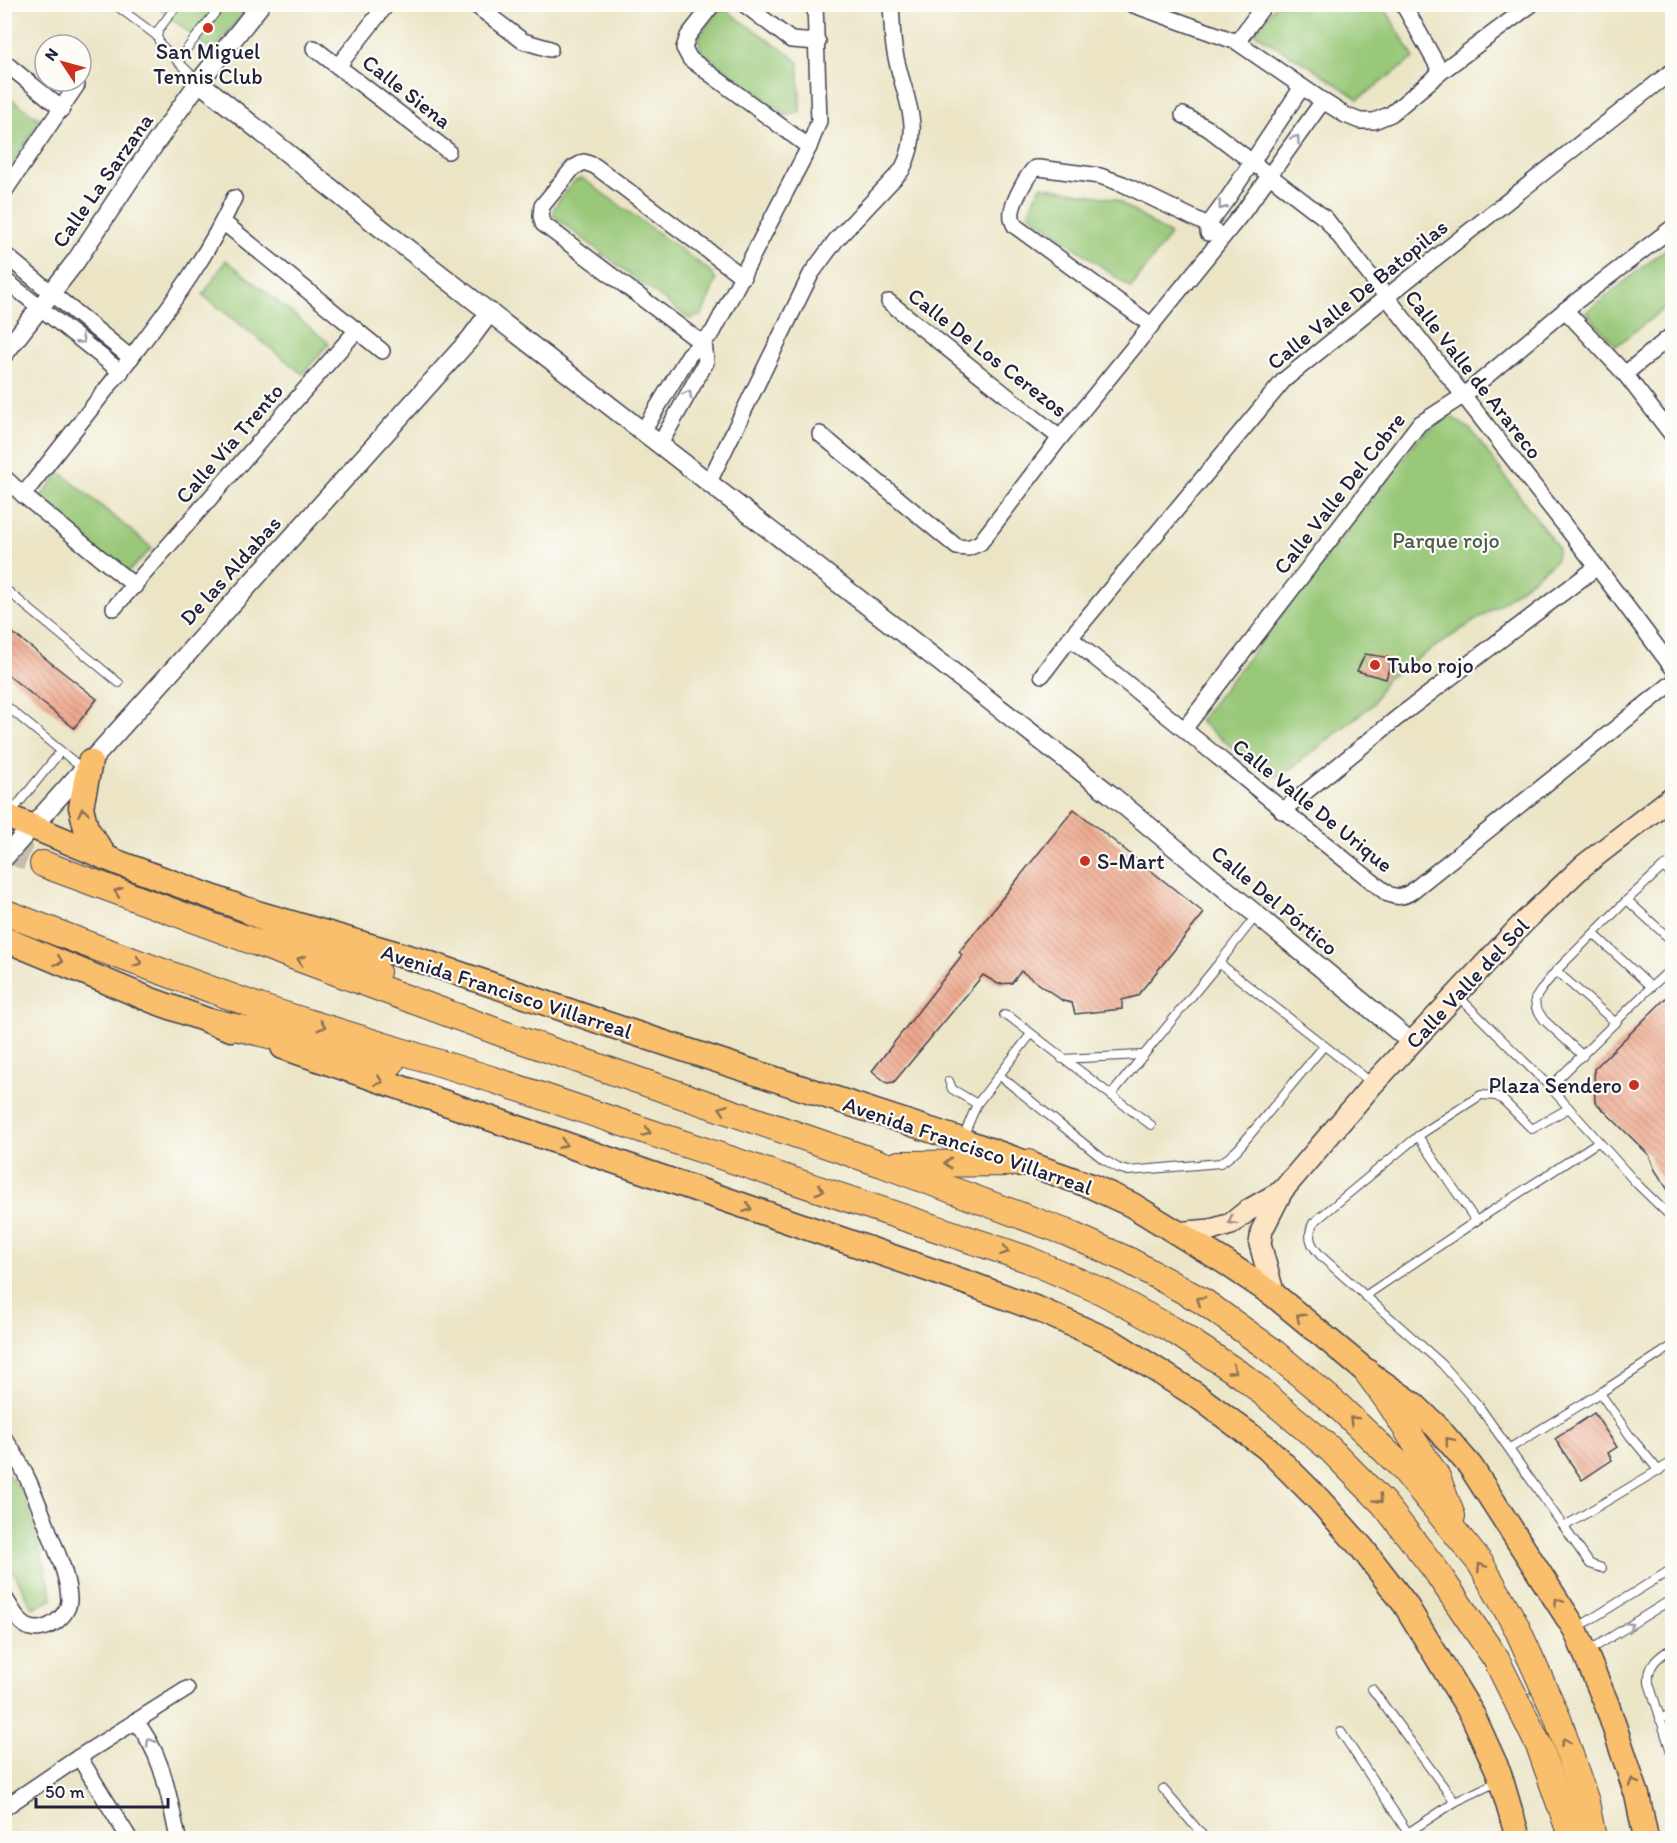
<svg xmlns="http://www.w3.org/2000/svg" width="1677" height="1843" viewBox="0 0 1677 1843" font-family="Itim,sans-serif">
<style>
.park{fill:#98c878;stroke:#5d755a;stroke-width:1.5}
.building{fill:url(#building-back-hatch)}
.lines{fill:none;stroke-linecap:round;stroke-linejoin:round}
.trunk-tunnel{stroke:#c3beaa;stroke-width:26;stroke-dasharray:26 13;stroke-linecap:butt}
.service-casing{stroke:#403f50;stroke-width:10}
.minor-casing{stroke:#403f50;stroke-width:18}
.tertiary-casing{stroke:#403f50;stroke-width:21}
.secondary-casing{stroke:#403f50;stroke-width:24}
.primary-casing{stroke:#403f50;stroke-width:27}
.trunk-casing{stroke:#403f50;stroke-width:28}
.service{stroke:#fff;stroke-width:8}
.minor{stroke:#fff;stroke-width:15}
.tertiary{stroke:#fff;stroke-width:18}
.secondary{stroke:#fde5c4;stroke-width:21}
.primary{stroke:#f9bf6c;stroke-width:24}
.trunk{stroke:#f9bf6c;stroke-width:26}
.oneway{stroke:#9c9ca7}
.oneway2{stroke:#8e7054}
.oneway3{stroke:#9a8d86}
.poi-dot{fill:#c8321e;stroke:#fdfcf7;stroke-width:2}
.labels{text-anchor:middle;stroke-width:4.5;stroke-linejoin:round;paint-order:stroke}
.poi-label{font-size:22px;fill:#22223b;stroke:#fdfcf7;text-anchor:start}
.street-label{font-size:22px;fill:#22223b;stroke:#fdfcf7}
.park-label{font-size:22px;fill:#4b5c50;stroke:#fdfcf7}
</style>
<defs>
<pattern id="building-back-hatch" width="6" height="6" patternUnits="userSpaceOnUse" patternTransform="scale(1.5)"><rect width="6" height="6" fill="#eea589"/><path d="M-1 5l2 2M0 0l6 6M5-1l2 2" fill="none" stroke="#c08671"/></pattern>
</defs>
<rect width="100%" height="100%" fill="#fdfcf7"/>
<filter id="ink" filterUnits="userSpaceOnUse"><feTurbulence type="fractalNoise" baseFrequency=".0167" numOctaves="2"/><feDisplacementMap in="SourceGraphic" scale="12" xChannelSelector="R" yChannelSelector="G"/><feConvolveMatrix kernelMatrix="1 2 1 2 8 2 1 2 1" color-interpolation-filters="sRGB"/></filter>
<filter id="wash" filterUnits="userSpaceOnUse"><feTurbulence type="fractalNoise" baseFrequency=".008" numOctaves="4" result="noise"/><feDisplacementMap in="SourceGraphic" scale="24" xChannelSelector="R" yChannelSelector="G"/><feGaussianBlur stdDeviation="1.35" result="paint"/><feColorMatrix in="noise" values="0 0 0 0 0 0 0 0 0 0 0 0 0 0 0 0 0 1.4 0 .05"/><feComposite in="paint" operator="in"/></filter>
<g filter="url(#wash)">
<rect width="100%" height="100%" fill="#ebe5c6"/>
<g class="park">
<polygon points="154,5 250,5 213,51"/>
<polygon points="1276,5 1383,5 1414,58 1358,99 1316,70 1254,33"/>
<polygon points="727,11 793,57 799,63 800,112 787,116 701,51 698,37 718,12"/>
<polygon points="11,99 41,120 5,174 5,107"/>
<polygon points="582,178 710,271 716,280 702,315 689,319 553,216 554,208 573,182"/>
<polygon points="1041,186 1115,199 1170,235 1131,288 1028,213"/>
<polygon points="1672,244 1672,302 1616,346 1586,312"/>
<polygon points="226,260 329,343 303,374 203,295"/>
<polygon points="1449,415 1471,430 1558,548 1555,561 1499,605 1386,679 1372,705 1283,775 1270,777 1199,721 1419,438"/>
<polygon points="60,472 152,548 126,574 36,503"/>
<polygon points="4,1470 25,1494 53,1598 33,1608 5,1556"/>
</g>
<g id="blocks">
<g class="building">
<polygon points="4,626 97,699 74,728 4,672"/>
<polygon points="1365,654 1392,658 1386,679 1357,671"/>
<polygon points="1074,809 1204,913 1137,996 1122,1000 1122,1009 1075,1014 1072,1003 1063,1001 1021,971 1012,983 998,984 983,975 894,1082 887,1083 872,1071 962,955 959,952"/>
<polygon points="1672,992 1672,1194 1668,1190 1655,1170 1649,1155 1595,1102 1594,1069"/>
<polygon points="1594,1413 1617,1447 1608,1453 1612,1460 1582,1480 1555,1439"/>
</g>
</g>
</g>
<g filter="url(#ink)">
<use href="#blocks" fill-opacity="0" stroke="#403f50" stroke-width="1.5"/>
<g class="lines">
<polyline class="trunk-tunnel" points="4,848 43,864"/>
<defs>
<g id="service">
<polyline points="114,4 157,36 160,44 198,81"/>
<polyline points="157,36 159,29 178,4"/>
<polyline points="178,60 222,4"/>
<polyline points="4,588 119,683"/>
<polyline points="4,704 61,751 10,814"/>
<polyline points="61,751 83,769"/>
<polyline points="1663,867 1672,875"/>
<polyline points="1627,900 1672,941"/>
<polyline points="1594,934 1651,987"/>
<polyline points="1219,963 1256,916"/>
<polyline points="1556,971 1616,1023"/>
<polyline points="1457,995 1550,1087 1637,1184 1672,1218"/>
<polyline points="1004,1015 1010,1017 1111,1095"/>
<polyline points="1583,1056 1544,1020 1536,1008 1535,999 1543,987 1556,971 1627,900 1663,867 1672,863"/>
<polyline points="1062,1059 1141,1055"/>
<polyline points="999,1075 1103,1159 1118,1168 1128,1171 1220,1163 1228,1158 1238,1149 1324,1046"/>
<polyline points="949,1081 952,1089 977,1104"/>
<polyline points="1550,1087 1651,987 1672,968"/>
<path d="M1569,1108L1532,1129L1503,1100L1496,1096L1481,1095L1418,1136L1313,1223C1306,1238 1312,1247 1323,1258L1442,1364L1478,1405L1590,1564L1602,1568"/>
<polyline points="1151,1125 1111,1095 1219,963 1372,1083"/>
<polyline points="963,1137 977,1104 1031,1034"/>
<polyline points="1476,1221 1598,1142"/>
<polyline points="1365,1296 1476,1221 1418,1136"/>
<polyline points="1600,1393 1672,1346"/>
<polyline points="1510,1448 1600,1393 1630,1436 1659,1471"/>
<polyline points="1565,1526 1672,1462"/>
<polyline points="1577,1628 1672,1569"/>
<path d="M1672,1648C1658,1657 1647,1665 1649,1683L1672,1755"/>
<polyline points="1587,1652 1672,1599"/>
<polyline points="1372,1689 1455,1802"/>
<polyline points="1660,1720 1672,1712"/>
<polyline points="1341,1732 1408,1833"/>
<polyline points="1163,1789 1205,1838"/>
<polyline points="1400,1838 1455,1802 1499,1781"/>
</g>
<g id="minor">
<polyline points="474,4 523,41 550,49"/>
<polyline points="713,4 688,36 684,48 690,59 809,147"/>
<polyline points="744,4 791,40 818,42"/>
<polyline points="1131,4 1237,42 1323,101 1345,115 1360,121 1374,121 1391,114 1441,72 1532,4"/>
<polyline points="1403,4 1441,72"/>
<polyline points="1237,42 1265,4"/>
<polyline points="314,48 448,151"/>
<polyline points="4,62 62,109"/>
<polyline points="338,66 387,4"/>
<polyline points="1183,115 1209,129 1326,219 1597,567 1672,667"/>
<polyline points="4,192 77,85"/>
<polyline points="223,222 382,351"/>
<polyline points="1208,233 1208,225 1228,198 1302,87"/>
<polyline points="4,254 131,358"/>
<polyline points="4,279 121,372"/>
<polyline points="889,302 1060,438"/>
<polyline points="1565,310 1625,374 1672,435"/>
<path d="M1151,325L1015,226C1012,221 1011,217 1012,211C1014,200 1027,175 1035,168H1039L1100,176L1123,184L1208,225L1222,238"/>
<polyline points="704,342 695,338 543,224 541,216 542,206 573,168 584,162 595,166 743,277"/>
<polyline points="1625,374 1672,335"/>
<polyline points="643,431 689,355 713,332 809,147 819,121 815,4"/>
<polyline points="820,434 957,547 968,548 980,543 1060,438 1244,211 1323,101"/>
<polyline points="660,444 706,362 704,342"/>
<polyline points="4,477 23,495 135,586"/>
<path d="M709,482L811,274L836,240L902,170C926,123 901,94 894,47C892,33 892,18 891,4"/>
<path d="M23,495C61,447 99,399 136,351C174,301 208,255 234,198"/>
<polyline points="114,608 357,330"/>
<path d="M1070,638C1177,722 1281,810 1388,894C1397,898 1403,897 1411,892L1672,683"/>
<polyline points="1042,675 1070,638 1284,380 1385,298 1672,71"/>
<polyline points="1185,728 1419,424 1463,396 1565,310 1672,228"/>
<polyline points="1282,811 1397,718 1597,567"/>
<path d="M4,1438C26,1468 38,1503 51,1537C59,1557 68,1577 69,1599C70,1617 43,1636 26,1626C17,1621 10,1605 4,1597"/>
<path d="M135,1721C163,1753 169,1798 178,1838"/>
<polyline points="79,1757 129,1838"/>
<polyline points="4,1808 79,1757 187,1689"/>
</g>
<g id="tertiary">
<polyline points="199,82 373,222 1110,794 1411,1042"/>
<polyline points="4,354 76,261 137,169 199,82 261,4"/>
<polyline points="4,858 470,339 490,312"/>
</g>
<g id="secondary">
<polyline points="1175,1233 1211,1230 1231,1224 1247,1211 1282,1191"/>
<polyline points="1274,1295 1260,1244 1262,1230 1282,1191 1373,1084 1524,922 1583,866 1672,797"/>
</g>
<g id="primary">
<polyline points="90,762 81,807 86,828 106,858"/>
<polyline points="4,815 119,863 250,911 425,962 616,1027 961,1140 1091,1186 1132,1205 1225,1262 1274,1295 1367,1372 1413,1404 1436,1426 1471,1467 1575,1629 1607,1705 1637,1795 1646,1838"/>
<polyline points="4,939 151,1000 231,1029"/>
<polyline points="283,1047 965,1282 1040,1310 1114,1343 1196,1395 1267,1448 1319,1500 1362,1548 1405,1604 1473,1716 1499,1773 1518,1838"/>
</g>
<g id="trunk">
<polyline points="43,864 512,1037 882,1164 1065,1232 1130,1261 1204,1302 1271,1350 1337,1405 1401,1466 1481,1564 1516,1626 1558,1719 1586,1802 1593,1838"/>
<polyline points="250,911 377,972"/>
<polyline points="4,912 84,943 259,1007 494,1080 1027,1259 1103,1292 1173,1330 1244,1377 1329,1448 1384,1504 1434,1568 1496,1659 1540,1748 1572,1838"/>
<polyline points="213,1022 391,1063"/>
<polyline points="899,1164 1028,1163"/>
<polyline points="1367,1372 1389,1402 1437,1477 1452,1516"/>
</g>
</defs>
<use href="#service" class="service-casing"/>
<use href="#minor" class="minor-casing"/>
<use href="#tertiary" class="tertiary-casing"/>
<use href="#secondary" class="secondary-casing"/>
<use href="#primary" class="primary-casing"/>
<use href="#trunk" class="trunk-casing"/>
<use href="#service" class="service"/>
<use href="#minor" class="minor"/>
<use href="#tertiary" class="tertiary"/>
<use href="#secondary" class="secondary"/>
<use href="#primary" class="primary"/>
<use href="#trunk" class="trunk"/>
</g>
<defs><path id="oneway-chevron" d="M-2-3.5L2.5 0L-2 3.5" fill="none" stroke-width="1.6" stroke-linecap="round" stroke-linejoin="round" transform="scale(1.5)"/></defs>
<g class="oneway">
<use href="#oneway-chevron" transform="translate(1296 139) rotate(-55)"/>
<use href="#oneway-chevron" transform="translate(1222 206) rotate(127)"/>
<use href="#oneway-chevron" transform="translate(81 340) rotate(39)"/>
<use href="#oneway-chevron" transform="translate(688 394) rotate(-61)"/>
<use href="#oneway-chevron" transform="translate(1629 1626) rotate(-32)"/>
<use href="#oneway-chevron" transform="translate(150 1742) rotate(-120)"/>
</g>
<g class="oneway2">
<use href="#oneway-chevron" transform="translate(83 812) rotate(-99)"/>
<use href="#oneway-chevron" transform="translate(118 892) rotate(-160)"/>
<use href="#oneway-chevron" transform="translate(301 960) rotate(-160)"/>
<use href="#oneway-chevron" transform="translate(59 961) rotate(22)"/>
<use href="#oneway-chevron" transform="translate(138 962) rotate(20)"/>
<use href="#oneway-chevron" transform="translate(322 1026) rotate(17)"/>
<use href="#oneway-chevron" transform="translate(379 1081) rotate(19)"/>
<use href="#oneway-chevron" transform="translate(723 1109) rotate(-161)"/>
<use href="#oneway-chevron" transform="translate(647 1132) rotate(19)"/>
<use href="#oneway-chevron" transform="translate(563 1144) rotate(19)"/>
<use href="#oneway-chevron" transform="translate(948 1163) rotate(180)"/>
<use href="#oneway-chevron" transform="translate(820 1190) rotate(18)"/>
<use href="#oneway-chevron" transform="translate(748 1208) rotate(19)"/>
<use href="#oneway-chevron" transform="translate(1005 1251) rotate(19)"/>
<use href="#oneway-chevron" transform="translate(1200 1300) rotate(-149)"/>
<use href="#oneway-chevron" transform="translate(1300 1317) rotate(-140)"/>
<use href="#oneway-chevron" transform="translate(1233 1370) rotate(34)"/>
<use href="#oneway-chevron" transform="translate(1353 1420) rotate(-136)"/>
<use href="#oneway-chevron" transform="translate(1449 1441) rotate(-130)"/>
<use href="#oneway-chevron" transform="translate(1379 1499) rotate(46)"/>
<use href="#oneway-chevron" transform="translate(1481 1567) rotate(-122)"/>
<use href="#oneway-chevron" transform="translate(1558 1602) rotate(-122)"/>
<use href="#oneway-chevron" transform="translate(1565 1742) rotate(-109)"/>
<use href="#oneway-chevron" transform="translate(1633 1782) rotate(-108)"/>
</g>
<use class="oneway3" href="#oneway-chevron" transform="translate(1232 1221) rotate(149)"/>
</g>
<g class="poi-dot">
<circle cx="208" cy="28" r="6"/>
<circle cx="1375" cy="665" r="6"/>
<circle cx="1085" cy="861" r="6"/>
<circle cx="1634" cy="1085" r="6"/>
</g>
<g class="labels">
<g class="poi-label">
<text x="208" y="59" text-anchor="middle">San Miguel<tspan x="208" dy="25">Tennis Club</tspan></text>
<text x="1387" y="673">Tubo rojo</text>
<text x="1097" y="869">S-Mart</text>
<text x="1622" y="1093" text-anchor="end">Plaza Sendero</text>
</g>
<g class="street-label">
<text transform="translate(407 91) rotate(38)" y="8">Calle Siena</text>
<text transform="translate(102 180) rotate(-55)" y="8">Calle La Sarzana</text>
<text transform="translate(1357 294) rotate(-39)" y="8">Calle Valle De Batopilas</text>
<text transform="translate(988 352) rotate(38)" y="8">Calle De Los Cerezos</text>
<text transform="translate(1474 374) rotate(52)" y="8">Calle Valle de Arareco</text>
<text transform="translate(229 443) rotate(-49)" y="8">Calle Vía Trento</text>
<text transform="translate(1339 493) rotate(-52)" y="8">Calle Valle Del Cobre</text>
<text transform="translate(230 570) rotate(-48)" y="8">De las Aldabas</text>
<text transform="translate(1313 805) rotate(39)" y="8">Calle Valle De Urique</text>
<text transform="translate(1275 900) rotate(40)" y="8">Calle Del Pórtico</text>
<text transform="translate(1467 983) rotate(-47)" y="8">Calle Valle del Sol</text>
<text transform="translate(507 991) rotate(18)" y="8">Avenida Francisco Villarreal</text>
<text transform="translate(968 1145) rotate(19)" y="8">Avenida Francisco Villarreal</text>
</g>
<g class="park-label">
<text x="1446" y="548">Parque rojo</text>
</g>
</g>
<rect width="1677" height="1843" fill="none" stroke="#fdfcf7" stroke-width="24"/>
<g transform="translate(63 63) rotate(306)"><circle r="28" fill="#fdfcf7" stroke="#a5a5ac" stroke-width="1.5"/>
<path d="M0-4.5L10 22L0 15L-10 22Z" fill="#c8321e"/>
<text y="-9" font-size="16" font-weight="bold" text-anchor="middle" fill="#22223b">N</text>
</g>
<path d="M36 1798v9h132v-9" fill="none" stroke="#22223b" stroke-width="3"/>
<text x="45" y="1798" font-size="18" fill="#22223b" stroke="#fdfcf7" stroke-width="4.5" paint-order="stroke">50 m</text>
</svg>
